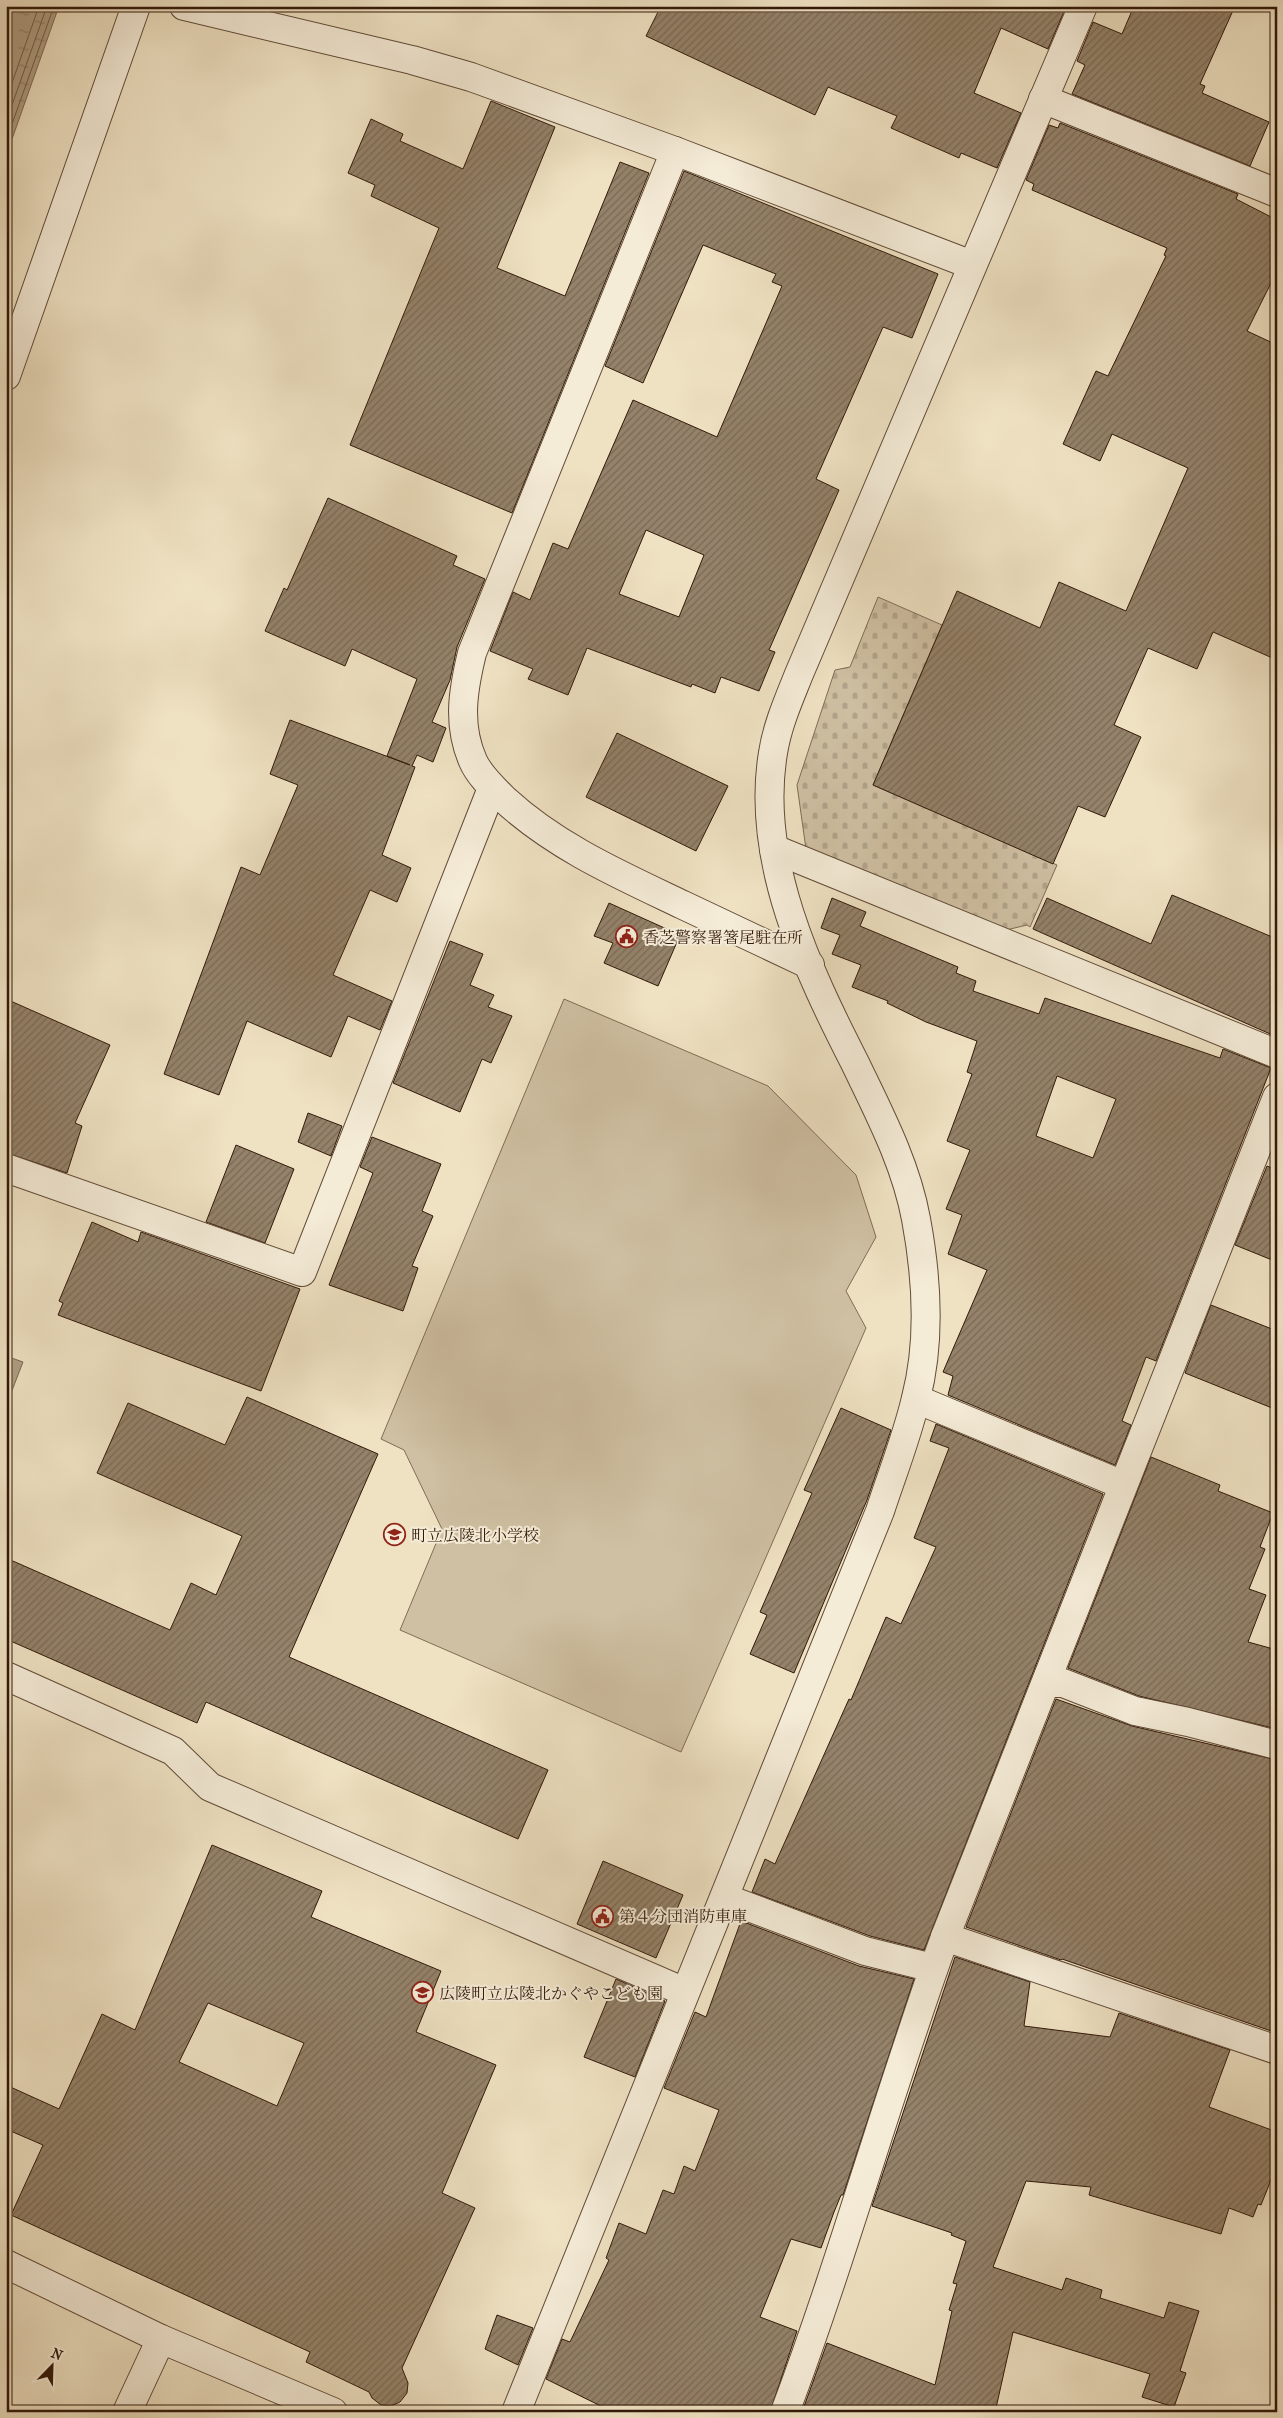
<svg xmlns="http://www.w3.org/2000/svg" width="1283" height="2418" viewBox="0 0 1283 2418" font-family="'IM FELL French Canon','Noto Serif JP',serif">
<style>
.grass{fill:#cfc0a3;stroke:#806c56}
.cemetery{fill:url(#cemetery-stones);stroke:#806c56}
.water{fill:url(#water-ripples);stroke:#7d6953}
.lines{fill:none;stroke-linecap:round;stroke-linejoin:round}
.shore{stroke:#705c46;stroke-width:1}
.building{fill:url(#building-hatch);stroke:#321909;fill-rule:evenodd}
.minor-casing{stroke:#614b38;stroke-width:30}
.minor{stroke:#f5ecd8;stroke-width:28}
.labels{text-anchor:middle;stroke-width:4;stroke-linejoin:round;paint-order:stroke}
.poi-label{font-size:16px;fill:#321909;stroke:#f5ecd8;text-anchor:start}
</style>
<defs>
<pattern id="cemetery-stones" width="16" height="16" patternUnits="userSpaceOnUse" patternTransform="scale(1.25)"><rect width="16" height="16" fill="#cfc0a3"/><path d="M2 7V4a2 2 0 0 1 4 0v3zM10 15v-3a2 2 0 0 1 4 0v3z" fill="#b2a48b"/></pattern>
<pattern id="water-ripples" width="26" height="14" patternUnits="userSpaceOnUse" patternTransform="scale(1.25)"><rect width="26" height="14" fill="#af9e84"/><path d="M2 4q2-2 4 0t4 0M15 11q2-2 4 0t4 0" fill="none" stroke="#8f806a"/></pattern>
<pattern id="building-hatch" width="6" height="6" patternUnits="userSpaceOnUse" patternTransform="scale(1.25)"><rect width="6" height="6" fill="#94826a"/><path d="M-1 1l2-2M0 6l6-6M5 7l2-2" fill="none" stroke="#796a55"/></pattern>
</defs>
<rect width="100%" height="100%" fill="#efe2c3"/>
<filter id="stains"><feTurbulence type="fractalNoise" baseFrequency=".004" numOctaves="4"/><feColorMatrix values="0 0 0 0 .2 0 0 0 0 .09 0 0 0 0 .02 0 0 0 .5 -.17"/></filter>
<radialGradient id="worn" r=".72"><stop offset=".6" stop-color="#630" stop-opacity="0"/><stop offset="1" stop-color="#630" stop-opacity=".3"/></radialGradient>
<polygon class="grass" points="564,999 768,1086 856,1175 876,1237 846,1291 866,1328 681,1752 400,1630 442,1529 404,1450 381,1439"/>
<polygon class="cemetery" points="878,597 942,625 873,785 1057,865 1030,927 1027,925 1002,931 806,849 797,785 835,670 850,667"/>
<g class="water">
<polygon points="6,6 59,6 6,156"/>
<polygon points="6,1356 23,1362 6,1406"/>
</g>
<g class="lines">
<g class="shore">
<polyline points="6,100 39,6"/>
<polyline points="6,122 47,6"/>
<polyline points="6,141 54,6"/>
</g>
</g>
<g class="building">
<polygon points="661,6 1057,6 1065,9 1048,49 1001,28 974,93 1021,113 997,168 961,153 959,158 891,128 897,116 828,87 815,115 646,36"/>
<polygon points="1134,6 1235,6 1200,84 1205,86 1202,93 1269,122 1250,166 1072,94 1085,65 1077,61 1093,22 1122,34"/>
<polygon points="491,101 555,127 497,268 565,296 620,162 649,173 512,513 350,445 439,228 371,196 375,185 348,173 371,119 403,134 400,141 463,169"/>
<polygon points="1060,123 1238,194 1236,199 1277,220 1277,271 1247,331 1277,345 1277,660 1213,632 1197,669 1148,648 1114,725 1141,737 1105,817 1078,806 1053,864 873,785 957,591 1040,628 1059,582 1126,611 1188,468 1112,434 1100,461 1063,444 1096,371 1108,376 1166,256 1164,255 1167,248 1032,190 1034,184 1026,180 1049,125 1058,128"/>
<path d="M684,171L938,274L912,338L883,327L816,479L839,490L769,650L775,652L759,691L721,677L715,693L692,684L691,687L587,648L568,695L528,679L533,669L490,651L513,592L530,600L553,543L568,549L633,400L717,437L782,286L772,282L776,274L703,245L643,383L605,366ZM646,530L704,555L679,617L619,594Z"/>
<polygon points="328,498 457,556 453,565 485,579 457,647 450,680 432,722 446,728 433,762 417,755 412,766 415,767 382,855 411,868 397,902 370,890 333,975 392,1001 380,1030 348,1016 331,1057 247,1021 219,1095 164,1074 241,867 260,875 298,785 270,774 290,720 410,765 387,756 417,679 352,649 345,666 265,631 284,588 287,590"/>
<polygon points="617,733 728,786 696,851 586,797"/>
<polygon points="1172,895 1277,939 1277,1037 1033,929 1047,898 1151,944"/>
<path d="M832,898L866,912L860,926L958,967L956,973L976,981L973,991L1039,1014L1045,998L1220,1058L1223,1049L1271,1068L1156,1361L1146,1357L1122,1421L1131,1425L1115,1465L948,1395L953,1376L943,1372L987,1270L948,1254L962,1215L946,1209L970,1150L947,1141L972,1074L967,1072L977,1041L926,1022L887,1003L888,1001L852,987L861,965L832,954L840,935L821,928ZM1057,1076L1116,1099L1093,1158L1036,1136Z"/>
<polygon points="609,903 680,935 658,986 604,963 613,943 594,936"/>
<polygon points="450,941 483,954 470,985 494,995 488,1007 512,1016 491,1063 482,1059 460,1112 393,1083"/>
<polygon points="6,999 110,1045 75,1123 82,1126 67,1173 6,1153"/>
<polygon points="308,1113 342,1126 331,1156 298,1142"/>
<polygon points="372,1137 441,1164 422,1211 433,1216 412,1266 418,1268 403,1311 329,1285 373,1173 360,1167"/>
<polygon points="236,1145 294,1169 265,1243 206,1222"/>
<polygon points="1267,1166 1277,1170 1277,1262 1235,1245"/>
<polygon points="92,1222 138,1242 141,1232 300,1289 261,1391 58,1315 63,1303 59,1301"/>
<polygon points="1211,1305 1277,1331 1277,1410 1185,1373"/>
<polygon points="247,1397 378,1454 289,1657 548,1770 518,1839 206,1702 197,1723 6,1639 6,1558 170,1630 191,1583 216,1595 242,1536 97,1473 128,1403 225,1445"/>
<polygon points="841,1408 891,1430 867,1500 794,1673 750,1654 767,1615 760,1612 812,1493 804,1490"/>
<polygon points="936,1424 1103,1494 924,1950 870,1936 752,1892 765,1859 775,1864 849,1699 851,1700 886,1617 901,1624 936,1547 914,1538 949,1448 930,1441"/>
<polygon points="1151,1457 1220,1485 1218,1491 1273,1513 1260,1547 1265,1549 1249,1589 1266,1595 1248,1642 1277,1650 1277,1729 1139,1696 1068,1668"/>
<polygon points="1056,1699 1132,1726 1277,1760 1277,2033 1062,1959 1061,1960 966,1927"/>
<path d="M212,1845L322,1891L311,1917L441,1971L416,2032L496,2065L442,2193L475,2208L402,2368L408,2383L407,2393L400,2402L391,2406L381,2405L372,2398L369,2392L306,2362L310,2352L11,2215L43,2145L6,2129V2085L59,2109L102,2014L135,2030ZM208,2003L304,2043L277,2106L179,2062Z"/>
<polygon points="603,1861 683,1895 656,1958 577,1924"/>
<polygon points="741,1921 859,1966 914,1979 843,2195 841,2195 834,2212 821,2248 791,2239 760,2317 797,2331 770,2412 613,2412 546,2379 562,2339 570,2342 609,2260 606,2258 619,2223 646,2234 663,2190 674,2194 684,2166 695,2171 719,2110 664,2088 695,2012 706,2017"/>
<polygon points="955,1957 1030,1982 1024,2026 1110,2037 1119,2013 1230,2050 1209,2107 1277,2132 1277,2165 1261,2205 1258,2204 1253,2217 1229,2208 1221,2234 1089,2195 1091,2187 1026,2181 993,2267 1062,2290 1066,2278 1102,2290 1100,2298 1164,2318 1169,2302 1199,2311 1180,2371 1186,2373 1174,2407 1142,2397 1150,2374 1013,2332 996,2408 999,2409 998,2412 802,2412 827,2343 935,2385 952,2311 949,2310 957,2284 953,2283 966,2241 951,2235 952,2233 872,2206"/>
<polygon points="616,1979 665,2001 635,2077 584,2057"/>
<polygon points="497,2315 533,2328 518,2365 485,2349"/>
</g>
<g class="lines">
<defs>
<g id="minor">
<polyline points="184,6 412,60 471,77 675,151 972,265"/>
<polyline points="1043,99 1277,193"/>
<path d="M675,151L472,653C463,690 457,725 473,761C479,775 493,788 504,799C556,847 620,875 683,905C725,925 767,945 810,965"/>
<polyline points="6,376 136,6"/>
<polyline points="774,849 1277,1054"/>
<polyline points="6,1168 302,1272 492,788"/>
<polyline points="916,1399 1123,1485"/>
<polyline points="6,1676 173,1751 210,1787 685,1992"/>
<polyline points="1047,1683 1063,1683 1135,1711 1188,1722 1277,1745"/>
<polyline points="725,1898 865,1951 933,1968"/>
<polyline points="945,1937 1277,2050"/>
<polyline points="6,2264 161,2339 333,2412"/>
<polyline points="127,2412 161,2339"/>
<path d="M516,2412L880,1511C892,1474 907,1437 916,1398C931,1340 927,1278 916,1219C906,1164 879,1113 855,1063C808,971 755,860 773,753C777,726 789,699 799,674L1083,6"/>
<path d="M785,2412C844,2255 888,2094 945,1937L1277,1097"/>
</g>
</defs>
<use href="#minor" class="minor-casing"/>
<use href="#minor" class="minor"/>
</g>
<defs>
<symbol id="civic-ring" viewBox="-11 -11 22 22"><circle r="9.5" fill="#f5ecd8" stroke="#8f2418" stroke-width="1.5"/><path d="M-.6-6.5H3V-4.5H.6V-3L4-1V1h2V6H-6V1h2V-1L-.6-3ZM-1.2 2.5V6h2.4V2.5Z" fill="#8f2418"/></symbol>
<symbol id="school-ring" viewBox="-11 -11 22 22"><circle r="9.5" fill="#f5ecd8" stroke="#8f2418" stroke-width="1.5"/><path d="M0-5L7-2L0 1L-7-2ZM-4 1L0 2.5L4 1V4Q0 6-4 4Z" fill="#8f2418"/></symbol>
</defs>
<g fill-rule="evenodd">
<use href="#civic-ring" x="614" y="924" width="25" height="25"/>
<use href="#school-ring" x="382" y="1522" width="25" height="25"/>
<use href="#civic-ring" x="590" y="1904" width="25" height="25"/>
<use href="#school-ring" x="410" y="1980" width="25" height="25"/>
</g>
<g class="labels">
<g class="poi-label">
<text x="643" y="943">香芝警察署箸尾駐在所</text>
<text x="411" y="1541">町立広陵北小学校</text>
<text x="619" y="1922">第４分団消防車庫</text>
<text x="439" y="1999">広陵町立広陵北かぐやこども園</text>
</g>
</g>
<rect width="1283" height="2418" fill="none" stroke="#efe2c3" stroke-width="25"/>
<rect x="8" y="8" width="1268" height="2403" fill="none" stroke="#321909" stroke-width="2.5"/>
<rect x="12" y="12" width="1258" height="2393" fill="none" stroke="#321909"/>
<g transform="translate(52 2366) rotate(23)" stroke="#f5ecd8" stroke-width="4" paint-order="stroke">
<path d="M0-4L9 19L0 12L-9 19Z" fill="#321909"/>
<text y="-8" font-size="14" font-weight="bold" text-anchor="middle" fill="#321909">N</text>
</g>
<rect width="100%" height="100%" filter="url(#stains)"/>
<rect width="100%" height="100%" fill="url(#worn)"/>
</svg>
